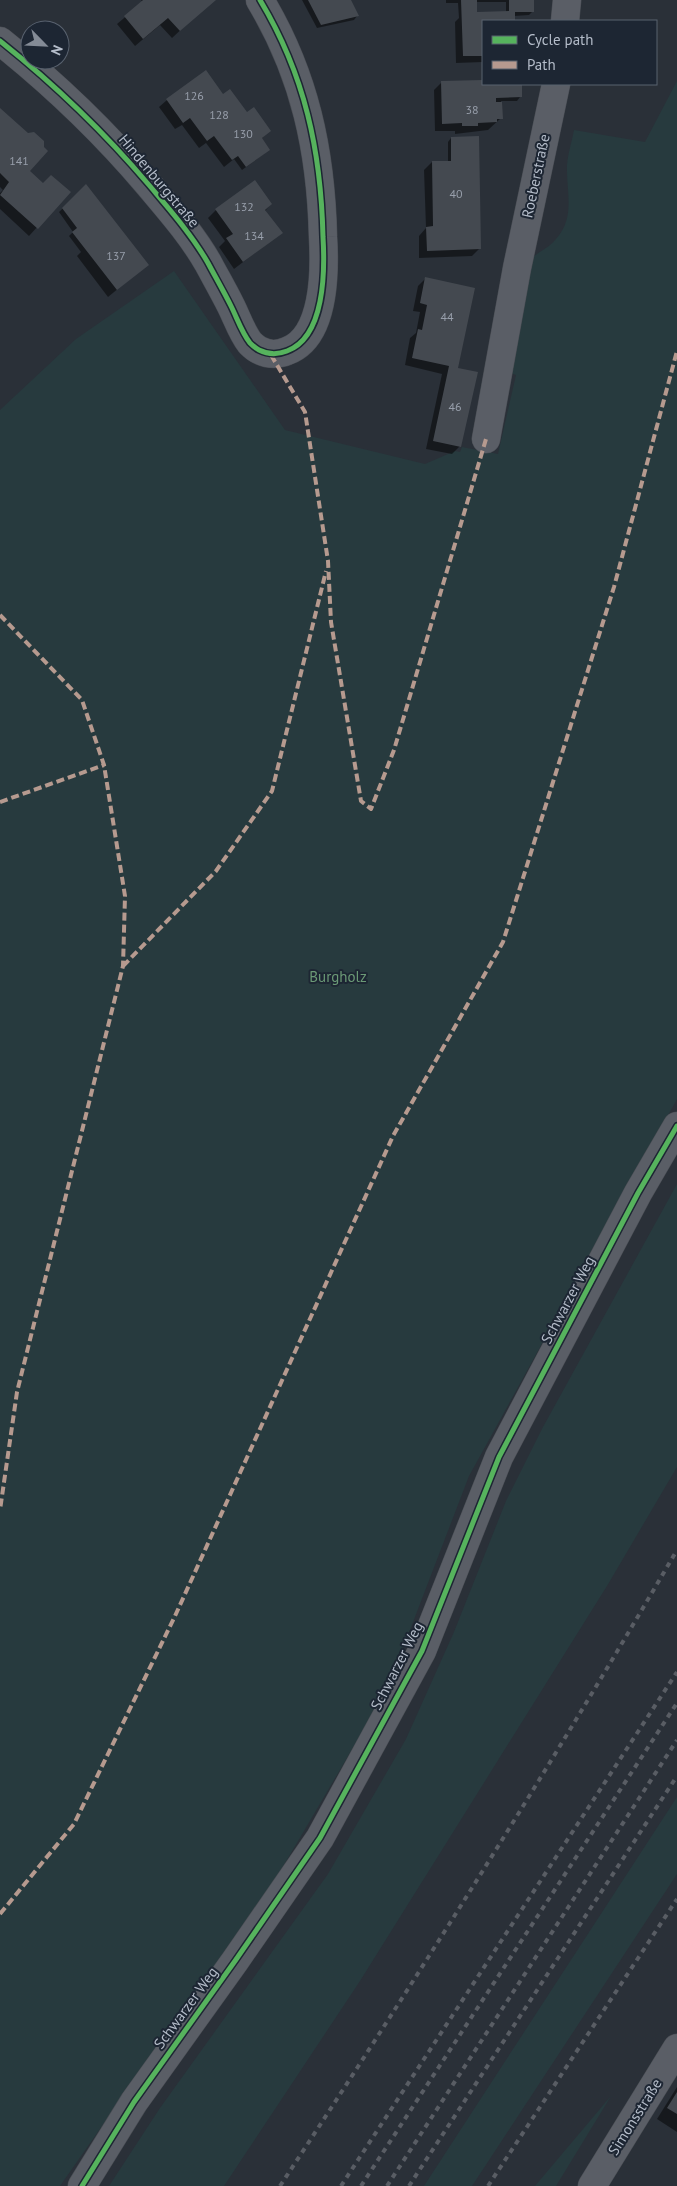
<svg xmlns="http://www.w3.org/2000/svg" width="677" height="2186" viewBox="0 0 677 2186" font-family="'PT Sans',sans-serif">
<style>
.green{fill:#273a3e}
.shadow{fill:#0007;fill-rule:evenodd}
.building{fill:#444950}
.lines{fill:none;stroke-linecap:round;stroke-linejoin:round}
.minor-casing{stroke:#484c53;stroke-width:29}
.minor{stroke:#5a5e66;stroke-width:28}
.rail{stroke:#595d64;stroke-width:4;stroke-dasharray:5 5;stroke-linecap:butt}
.quiet{stroke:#b69a8f;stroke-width:4;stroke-dasharray:8 4;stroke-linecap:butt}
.cycleway-casing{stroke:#1d2633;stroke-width:8}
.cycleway{stroke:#56b35d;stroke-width:5}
.labels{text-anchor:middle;stroke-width:4;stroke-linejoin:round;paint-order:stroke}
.number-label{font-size:12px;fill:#989fab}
.street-label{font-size:15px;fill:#b4bcc9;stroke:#1d2633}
.park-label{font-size:15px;fill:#6b9a76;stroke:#1d2633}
</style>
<rect width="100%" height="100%" fill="#2a3038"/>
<g class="green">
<path d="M677,81V1099L469,1476L387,1690L278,1875L60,2186H0V410L76,339L174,271L285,430L425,464L455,451L460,452L462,447L498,454L516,375L503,370L529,261C537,252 548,249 556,239C576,217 566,191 567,165C568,153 572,141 574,130L645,142Z"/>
<polygon points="677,1184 677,1467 607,1586 360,1981 224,2186 109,2186 160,2108 328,1874 406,1739 454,1632 506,1501 543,1427"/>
<polygon points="677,1797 677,1874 472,2186 424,2186"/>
<polygon points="611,2096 556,2186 535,2186"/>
</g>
<g class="shadow">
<polygon points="141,0 213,0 172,38 160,25 135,46 117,24 143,2"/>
<polygon points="302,0 349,0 357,16 354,20 317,28"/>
<path d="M446,0H534L533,11L529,15L514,16V21H483V62L456,63L455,22L459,18L458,3H446ZM476,2H506V12L474,14Z"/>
<polygon points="483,81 483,84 522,84 520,97 517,101 501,101 501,118 488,130 455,134 455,131 435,131 434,90 442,82"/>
<polygon points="223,96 269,131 261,139 265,153 242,170 234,159 224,167 206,143 199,148 182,125 175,129 159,107 167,100"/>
<polygon points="0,109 28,171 43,185 69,192 29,236 0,209 0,193 3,190 0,187"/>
<polygon points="451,138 480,248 472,256 419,258 419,236 426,228 424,170 432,162 448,162 448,142"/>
<polygon points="86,186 147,265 108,297 77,256 81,252 69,236 73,232 59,212"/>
<polygon points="271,204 265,211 281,233 234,269 219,247 225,241 208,218 216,210"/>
<polygon points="426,278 456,369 460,446 452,454 426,449 442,374 405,365 410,338 416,333 420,312 413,311 418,286"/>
<polygon points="677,2087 677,2132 657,2119"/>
</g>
<g class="building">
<polygon points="143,0 216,0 180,31 168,18 143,39 124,16"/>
<polygon points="308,0 351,0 359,16 321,25"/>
<polygon points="461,0 477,0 477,12 509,11 509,0 534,0 534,12 515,12 515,21 483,21 483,56 463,56"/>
<polygon points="206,70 223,94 230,89 247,112 254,107 271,131 262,138 270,150 246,167 238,156 232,160 214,136 207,141 190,118 183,123 166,99"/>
<polygon points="483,80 483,84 522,84 522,97 496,98 496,102 502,102 503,119 497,119 497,122 478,123 478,126 462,126 462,123 442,124 441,81"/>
<polygon points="0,108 28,133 34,132 44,141 44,147 48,151 30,171 43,183 51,175 71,192 38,229 0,195 9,182 0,173"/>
<polygon points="479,136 481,249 427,251 426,227 433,226 432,161 451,161 451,137"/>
<polygon points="255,180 272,204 265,210 283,233 243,262 226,238 233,234 215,209"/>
<polygon points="86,184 149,265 117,290 72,232 77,228 62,208"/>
<polygon points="425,277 475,288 458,368 478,372 461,447 433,441 449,366 412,358 418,329 422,330 427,305 420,303"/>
<polygon points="677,2092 677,2114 667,2108"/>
</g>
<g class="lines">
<defs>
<g id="minor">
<polyline points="565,21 567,0"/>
<path d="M0,41C54,84 104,132 149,185C170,210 192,235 208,263C216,278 224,292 231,306C237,318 242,333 250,343C252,345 257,349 259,350C269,355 277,355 287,351C325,337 325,271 323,237C321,151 305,75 260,0"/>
<polyline points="486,439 517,268 556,84"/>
<polyline points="82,2186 134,2102 235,1961 320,1838 422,1651 499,1457 638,1193 677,1126"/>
<polyline points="592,2186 677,2048"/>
</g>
</defs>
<use href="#minor" class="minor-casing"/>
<use href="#minor" class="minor"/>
<g class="rail">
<path d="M280,2186C417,1978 551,1766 677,1550"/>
<polyline points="341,2186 677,1672"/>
<polyline points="361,2186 677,1703"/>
<polyline points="387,2186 677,1740"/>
<polyline points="409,2186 677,1776"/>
<polyline points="488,2186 677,1899"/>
</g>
<g class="quiet">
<polyline points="271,355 305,412 328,561 331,622 361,801 371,809 394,750 486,439"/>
<polyline points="0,615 82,700 104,765 125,896 123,966 17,1392 0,1510"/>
<polyline points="0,802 104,765"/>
<polyline points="123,966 216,871 272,791 326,571"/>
<polyline points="0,1914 74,1824 175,1616 393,1136 503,942 614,587 677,351"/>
</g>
<defs>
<g id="cycleway">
<path d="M0,41C54,84 104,132 149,185C170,210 192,235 208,263C216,278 224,292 231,306C237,318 242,333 250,343C252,345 257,349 259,350C269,355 277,355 287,351C325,337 325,271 323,237C321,151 305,75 260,0"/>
<polyline points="82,2186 134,2102 235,1961 320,1838 422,1651 499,1457 638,1193 677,1126"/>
</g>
</defs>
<use href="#cycleway" class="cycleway-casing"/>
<use href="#cycleway" class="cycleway"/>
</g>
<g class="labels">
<g class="number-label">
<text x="194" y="100">126</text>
<text x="472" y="114">38</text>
<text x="219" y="119">128</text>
<text x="243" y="138">130</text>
<text x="19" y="165">141</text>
<text x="456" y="198">40</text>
<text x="244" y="211">132</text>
<text x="254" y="240">134</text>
<text x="116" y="260">137</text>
<text x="447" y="321">44</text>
<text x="455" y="411">46</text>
</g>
<g class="street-label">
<text transform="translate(536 176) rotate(-78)" y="5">Roeberstraße</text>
<text transform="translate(159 181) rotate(50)" y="5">Hindenburgstraße</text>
<text transform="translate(568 1300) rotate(-62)" y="5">Schwarzer Weg</text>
<text transform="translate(397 1666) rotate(-63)" y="5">Schwarzer Weg</text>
<text transform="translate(186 2008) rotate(-54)" y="5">Schwarzer Weg</text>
<text transform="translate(635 2117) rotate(-58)" y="5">Simonsstraße</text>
</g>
<g class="park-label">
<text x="338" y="982">Burgholz</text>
</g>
</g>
<rect x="482" y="20" width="175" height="65" fill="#1d2633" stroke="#59626f"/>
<rect x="492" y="36" width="25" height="8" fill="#56b35d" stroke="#59626f"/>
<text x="527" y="45" font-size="15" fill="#b4bcc9">Cycle path</text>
<rect x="492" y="61" width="25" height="8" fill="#b69a8f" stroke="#59626f"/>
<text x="527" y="70" font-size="15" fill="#b4bcc9">Path</text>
<g transform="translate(45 45) rotate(114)"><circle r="24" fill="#1d2633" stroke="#59626f"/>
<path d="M0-4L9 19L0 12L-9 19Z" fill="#848b96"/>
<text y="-8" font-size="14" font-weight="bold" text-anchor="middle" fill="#b4bcc9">N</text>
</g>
</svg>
